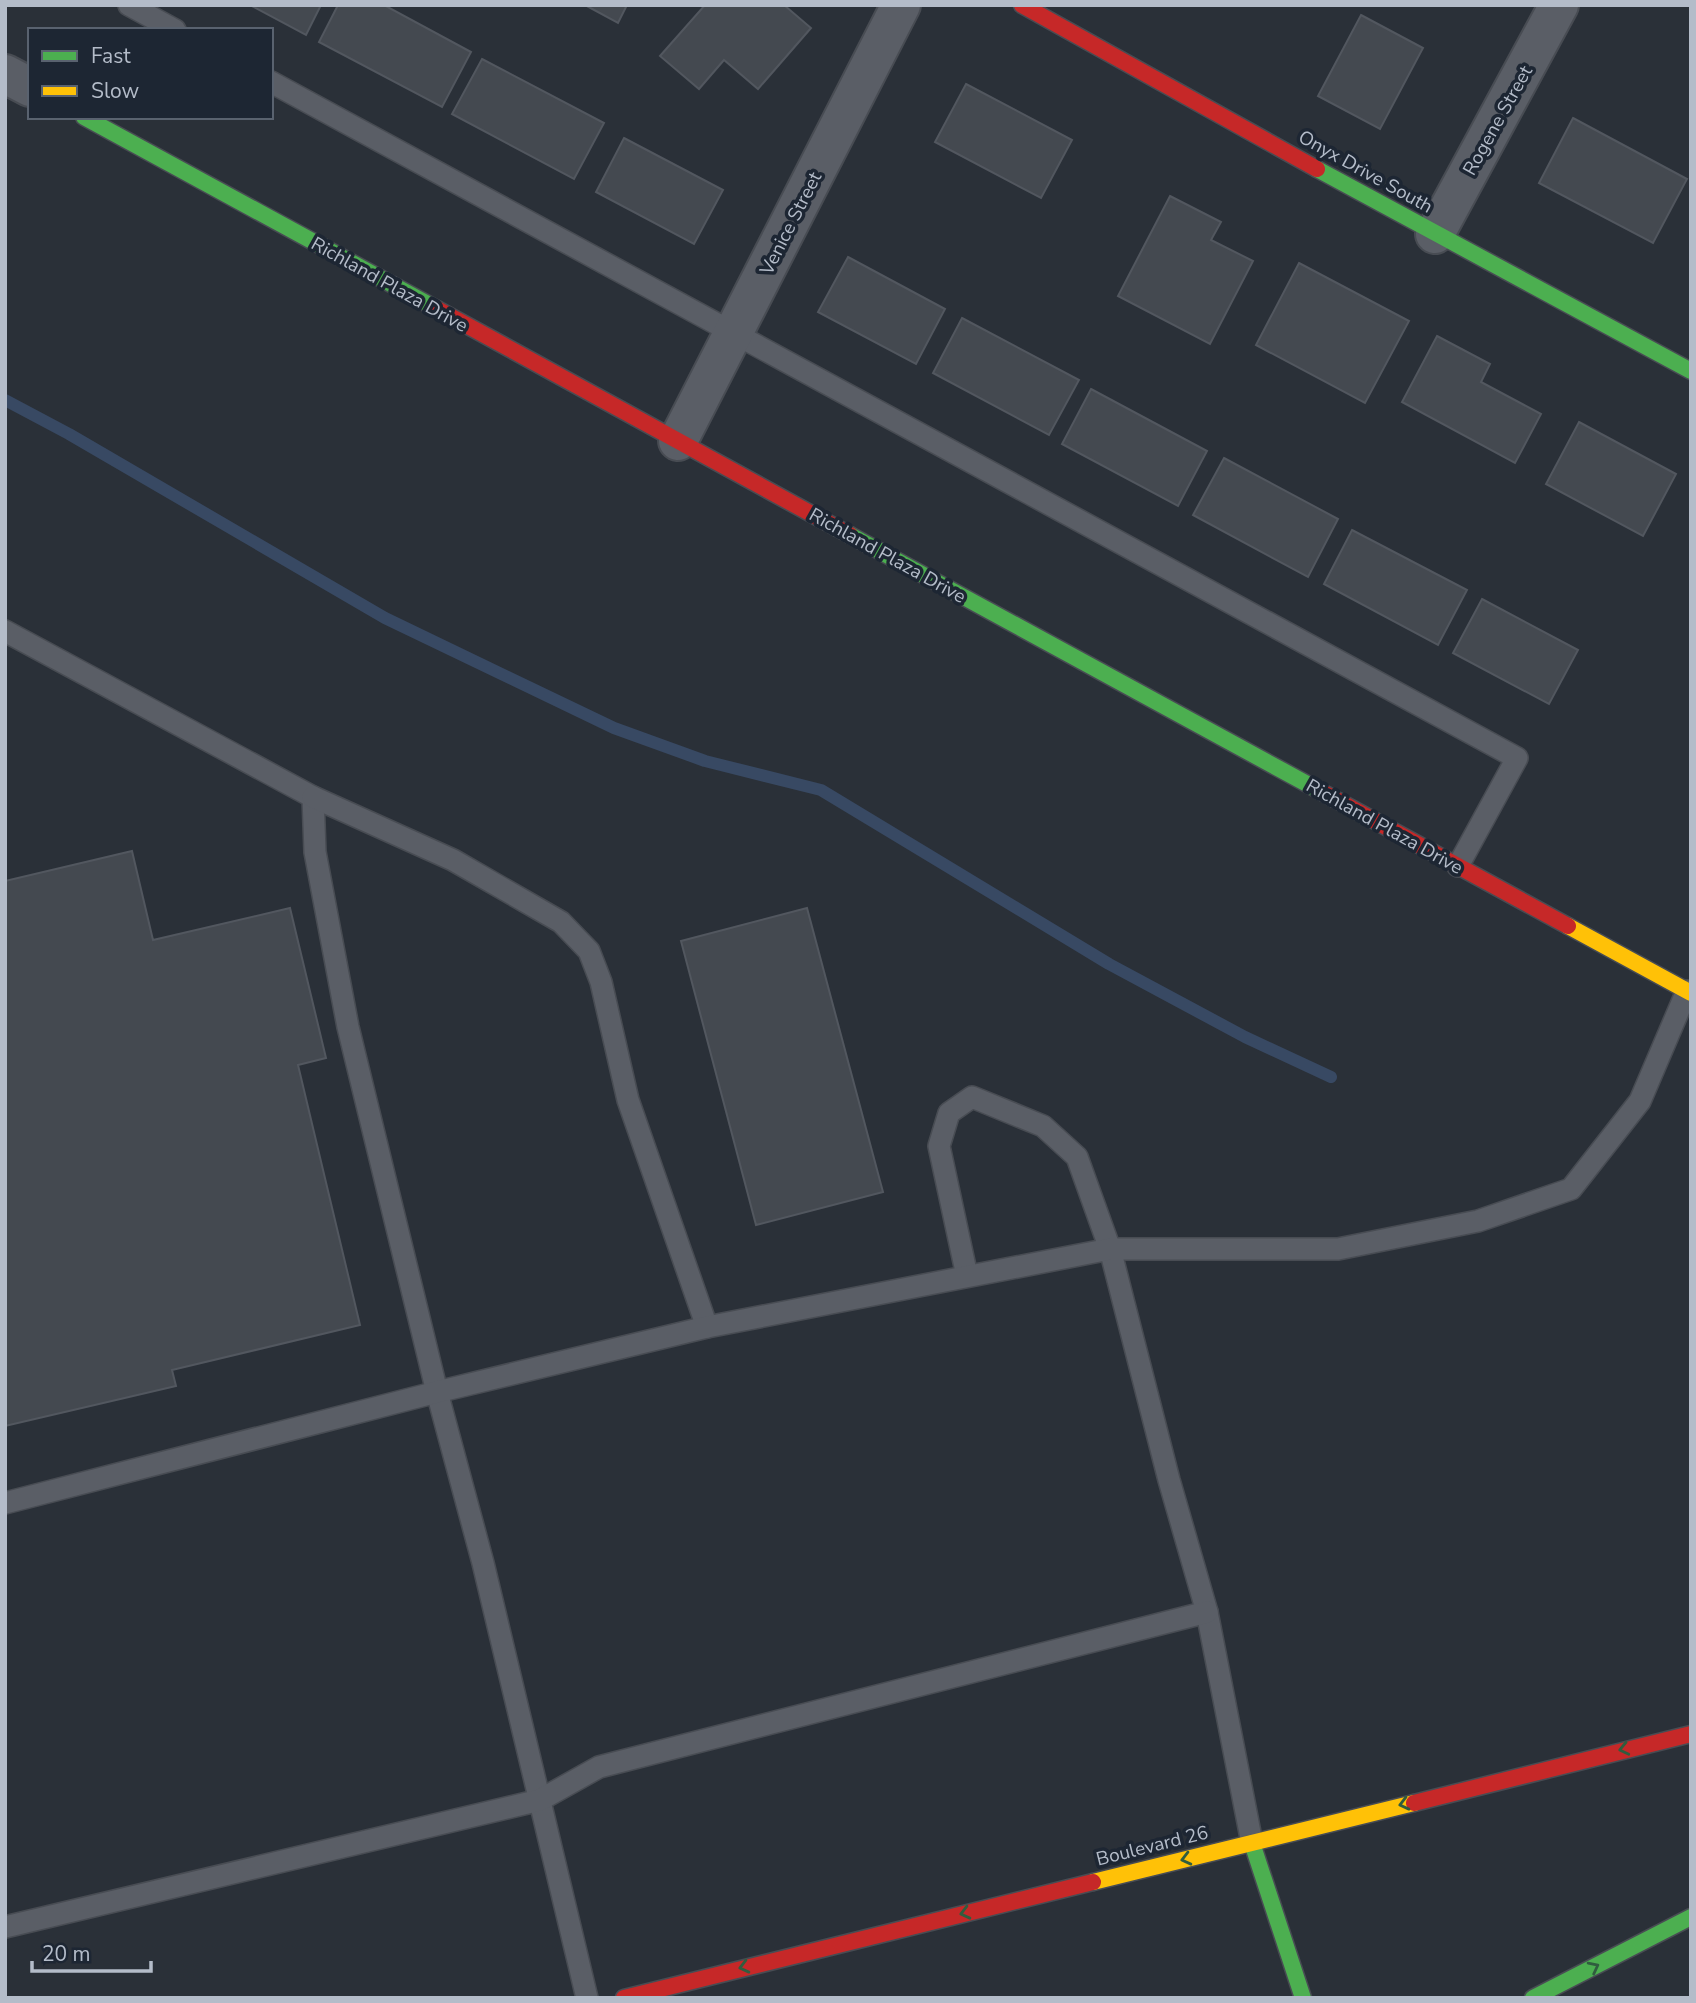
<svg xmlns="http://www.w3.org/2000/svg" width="1696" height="2003" viewBox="0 0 1696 2003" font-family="'Nunito Sans',sans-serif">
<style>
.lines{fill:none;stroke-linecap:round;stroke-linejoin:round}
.stream{stroke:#384963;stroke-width:12}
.building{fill:#444950;stroke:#52575f;stroke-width:2}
.lane-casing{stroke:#484c53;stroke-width:24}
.street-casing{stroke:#484c53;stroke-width:42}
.fast-casing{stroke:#484c53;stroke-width:19}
.slow-casing{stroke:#484c53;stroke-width:19}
.jam-casing{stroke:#484c53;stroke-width:19}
.lane{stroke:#5a5e66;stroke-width:21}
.street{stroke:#5a5e66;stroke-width:38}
.fast{stroke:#4caf50;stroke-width:16}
.slow{stroke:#ffc107;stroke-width:16}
.jam{stroke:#c62828;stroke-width:16}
.oneway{stroke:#305d3f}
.labels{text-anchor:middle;stroke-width:7;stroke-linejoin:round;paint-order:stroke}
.street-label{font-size:19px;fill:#b4bcc9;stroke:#1d2633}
</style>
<rect width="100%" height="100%" fill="#2a3038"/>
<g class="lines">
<polyline class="stream" points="5,400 69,434 385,618 614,728 705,761 821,790 1109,964 1245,1037 1331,1077"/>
</g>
<g class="building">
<polygon points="250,5 321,5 306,35"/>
<polygon points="338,5 384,5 471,52 442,107 319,42"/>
<polygon points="585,5 627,5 618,23"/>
<polygon points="705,5 784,5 811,28 758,89 724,60 699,89 660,56"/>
<polygon points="1361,15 1423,48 1380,129 1318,96"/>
<polygon points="482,59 604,123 574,179 452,114"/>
<polygon points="966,84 1072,140 1041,198 935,142"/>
<polygon points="1573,118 1687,179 1653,243 1539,183"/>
<polygon points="624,138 723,190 694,244 596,192"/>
<polygon points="1170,196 1221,222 1211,240 1253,261 1210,344 1118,296"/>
<polygon points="848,257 945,309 916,364 818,312"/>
<polygon points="1299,263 1409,321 1365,403 1256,345"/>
<polygon points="962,318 1079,380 1049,435 933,373"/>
<polygon points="1437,336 1490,364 1481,382 1541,414 1515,463 1402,402"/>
<polygon points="1091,389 1207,451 1178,506 1062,444"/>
<polygon points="1579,422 1676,474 1643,536 1546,484"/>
<polygon points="1224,458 1338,519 1308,577 1193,515"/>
<polygon points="1352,530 1467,590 1438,645 1324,584"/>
<polygon points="1482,599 1578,650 1549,704 1453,653"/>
<polygon points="132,851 153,940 290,908 326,1058 298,1065 360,1325 172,1370 176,1386 5,1426 5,881"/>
<polygon points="807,908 883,1192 756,1225 681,941"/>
</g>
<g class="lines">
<defs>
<g id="lane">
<polyline points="129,5 175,30"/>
<polyline points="271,82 1517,758 1458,866"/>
<polyline points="5,631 313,797 315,852 348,1027 437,1392 483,1563 587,1998"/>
<polyline points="313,797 453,860 561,922 589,951 601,982 628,1100 707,1327"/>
<polyline points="967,1276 939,1146 949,1113 972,1097 1043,1126 1077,1157 1110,1249 1169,1480 1207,1612 1252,1843"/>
<polyline points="5,1503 437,1392 707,1327 1110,1249 1338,1249 1478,1221 1571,1189 1640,1101 1687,991"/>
<polyline points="5,1927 540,1800 599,1767 1207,1612"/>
</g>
<g id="street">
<polyline points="5,74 30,87"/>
<polyline points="1435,234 1559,5"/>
<polyline points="678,441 901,5"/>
</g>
<g id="fast">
<polyline points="84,117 437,309"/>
<polyline points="1317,169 1691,371"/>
<polyline points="850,535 1320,791"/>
<polyline points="1252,1843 1303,1998"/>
<polyline points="1533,1998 1691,1917"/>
</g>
<g id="slow">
<polyline points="1568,926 1691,993"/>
<polyline points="1093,1882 1414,1803"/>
</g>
<g id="jam">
<polyline points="1022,5 1317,169"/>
<polyline points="437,309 850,535"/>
<polyline points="1320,791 1568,926"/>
<polyline points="1414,1803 1691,1734"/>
<polyline points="624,1998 1093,1882"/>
</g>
</defs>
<use href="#lane" class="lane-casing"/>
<use href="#street" class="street-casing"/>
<use href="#fast" class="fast-casing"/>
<use href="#slow" class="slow-casing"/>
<use href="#jam" class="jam-casing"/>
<use href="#lane" class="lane"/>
<use href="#street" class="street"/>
<use href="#fast" class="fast"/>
<use href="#slow" class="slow"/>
<use href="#jam" class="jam"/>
</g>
<defs><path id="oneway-chevron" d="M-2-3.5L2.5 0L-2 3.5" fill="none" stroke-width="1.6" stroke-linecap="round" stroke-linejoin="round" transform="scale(1.75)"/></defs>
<g class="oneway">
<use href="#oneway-chevron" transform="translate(1624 1749) rotate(167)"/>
<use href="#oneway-chevron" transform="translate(1404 1804) rotate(166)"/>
<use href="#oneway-chevron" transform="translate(1186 1859) rotate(166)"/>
<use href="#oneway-chevron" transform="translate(965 1913) rotate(166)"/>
<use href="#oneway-chevron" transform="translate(744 1967) rotate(166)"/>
<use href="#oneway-chevron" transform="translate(1594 1967) rotate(-27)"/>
</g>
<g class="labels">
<g class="street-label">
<text transform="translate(1497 120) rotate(-61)" y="7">Rogene Street</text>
<text transform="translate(1366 171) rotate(29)" y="7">Onyx Drive South</text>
<text transform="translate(790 223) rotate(-63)" y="7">Venice Street</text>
<text transform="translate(390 284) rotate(29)" y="7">Richland Plaza Drive</text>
<text transform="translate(888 555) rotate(29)" y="7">Richland Plaza Drive</text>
<text transform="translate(1385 826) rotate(29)" y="7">Richland Plaza Drive</text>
<text transform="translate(1152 1845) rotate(-14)" y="7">Boulevard 26</text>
</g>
</g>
<rect width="1696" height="2003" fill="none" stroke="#b4bcc9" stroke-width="14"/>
<rect x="28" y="28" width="245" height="91" fill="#1d2633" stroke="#59626f" stroke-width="2"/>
<rect x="42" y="51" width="35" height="10" fill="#4caf50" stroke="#59626f" stroke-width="2"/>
<text x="91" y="63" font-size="21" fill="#b4bcc9">Fast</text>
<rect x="42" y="86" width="35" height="10" fill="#ffc107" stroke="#59626f" stroke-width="2"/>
<text x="91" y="98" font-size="21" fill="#b4bcc9">Slow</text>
<path d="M32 1961v10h119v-10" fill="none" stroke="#b4bcc9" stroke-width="3.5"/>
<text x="42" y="1961" font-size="21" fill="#b4bcc9" stroke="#1d2633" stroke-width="5" paint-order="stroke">20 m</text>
</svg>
